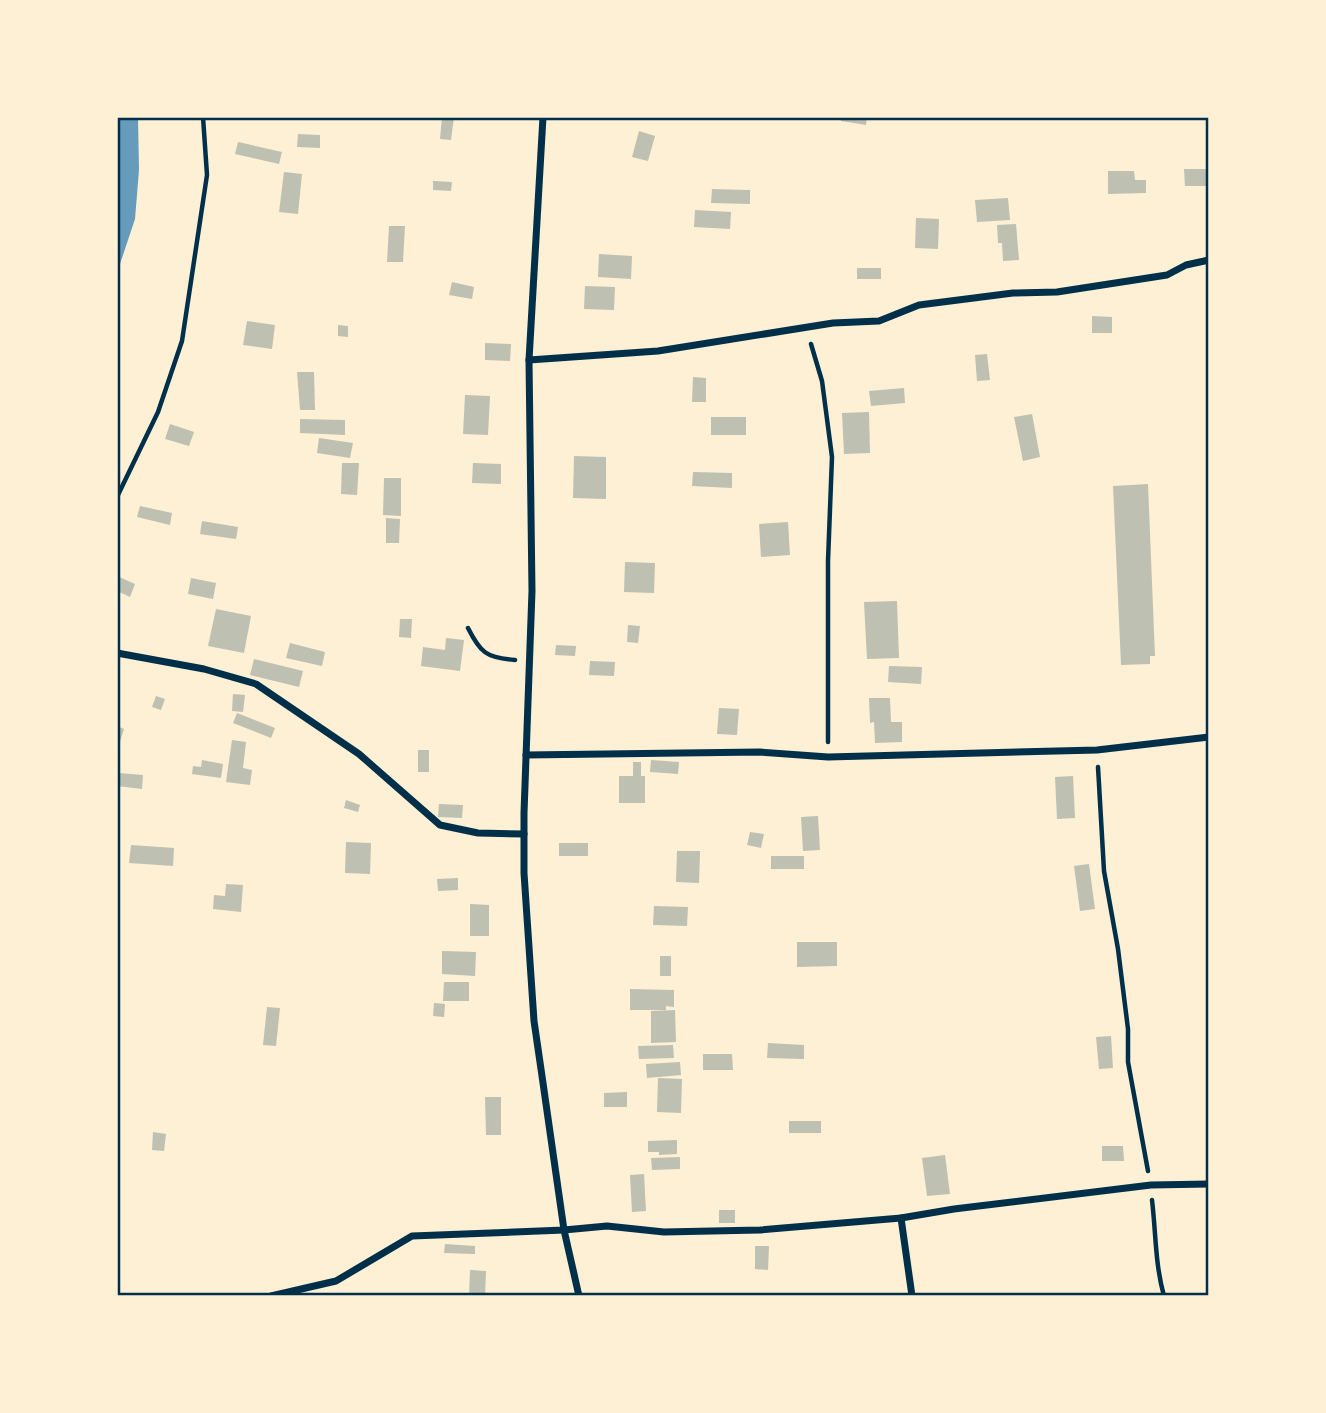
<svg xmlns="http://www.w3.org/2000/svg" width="1326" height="1413" viewBox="0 0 1326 1413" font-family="'Source Sans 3',sans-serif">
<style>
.water{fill:#669bbc}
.building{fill:#bec0b2}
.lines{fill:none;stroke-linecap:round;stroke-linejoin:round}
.path{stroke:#003049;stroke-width:4.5}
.minor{stroke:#003049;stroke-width:7}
.neatline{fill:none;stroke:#003049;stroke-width:2.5}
</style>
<rect width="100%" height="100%" fill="#fdf0d5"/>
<polygon class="water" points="117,117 138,117 139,170 135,219 117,273"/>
<g class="building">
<polygon points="442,117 454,117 451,140 440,139"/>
<polygon points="841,117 867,117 866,125 841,121"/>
<polygon points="639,131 655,136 648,161 632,157"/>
<polygon points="298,134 320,135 320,148 297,147"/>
<polygon points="238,142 282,152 279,164 235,154"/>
<polygon points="1184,169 1209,169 1209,186 1185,186"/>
<polygon points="1108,171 1134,171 1135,180 1146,180 1146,193 1108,194"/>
<polygon points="284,172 302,174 298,214 279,212"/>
<polygon points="433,181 452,182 451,191 433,190"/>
<polygon points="712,189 750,190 750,204 711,203"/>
<polygon points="1008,198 1010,220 977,222 975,200"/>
<polygon points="695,210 731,212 730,229 694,227"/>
<polygon points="916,218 939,219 938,249 915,248"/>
<polygon points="1016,224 1019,260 1003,261 1002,243 998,243 997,225"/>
<polygon points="389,226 405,226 403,262 387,262"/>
<polygon points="599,254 632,256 631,279 598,277"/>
<rect x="857" y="268" width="24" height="11"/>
<polygon points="452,282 474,287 472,299 449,295"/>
<polygon points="585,286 615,287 614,310 584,309"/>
<polygon points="1092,316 1112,317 1112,333 1092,333"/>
<polygon points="247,321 275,325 272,349 243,345"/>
<polygon points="338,325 348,326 348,337 338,336"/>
<polygon points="485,343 511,344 510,361 485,360"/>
<polygon points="987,354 990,380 977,381 975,355"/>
<polygon points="297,372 314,372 315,410 300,410"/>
<polygon points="693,377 706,378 706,402 692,402"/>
<polygon points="904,388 905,403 871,406 869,391"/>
<polygon points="465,395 490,396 488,435 463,434"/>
<polygon points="869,412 870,453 844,454 842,413"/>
<polygon points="1032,414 1040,457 1023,461 1014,417"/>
<rect x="711" y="417" width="35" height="18"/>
<polygon points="300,419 345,420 345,435 300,433"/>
<polygon points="170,424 194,432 189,446 165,439"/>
<polygon points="319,438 353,443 350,458 317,453"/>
<polygon points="574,456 606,457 606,499 573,498"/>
<polygon points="342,463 359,463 357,495 341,494"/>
<polygon points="473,463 501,464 501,484 472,483"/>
<polygon points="693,472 732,473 732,488 692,486"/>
<polygon points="384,478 401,478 401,516 383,515"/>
<polygon points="1148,484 1155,656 1150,656 1150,664 1121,665 1113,486"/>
<polygon points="140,506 172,513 170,525 137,517"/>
<polygon points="386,518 400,519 399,543 386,543"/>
<polygon points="202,521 238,527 236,539 200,534"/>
<polygon points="788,522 790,555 761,557 759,524"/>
<polygon points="625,562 655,563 654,593 624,592"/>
<polygon points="117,576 135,584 130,597 117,591"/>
<polygon points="191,578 216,583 213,599 188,594"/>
<polygon points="897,601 899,658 867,659 864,602"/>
<polygon points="216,609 251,616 244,653 208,646"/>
<polygon points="400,619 412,619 411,638 399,637"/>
<polygon points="628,625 640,626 638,643 627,642"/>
<polygon points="446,638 464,640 460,671 421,666 423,647 445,650"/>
<polygon points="290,643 325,652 322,666 286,658"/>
<polygon points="556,645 576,646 575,656 555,655"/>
<polygon points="254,659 303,671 299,687 250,675"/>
<polygon points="590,661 615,662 614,676 589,675"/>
<polygon points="889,666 922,667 921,684 888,682"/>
<polygon points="233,694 245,695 243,712 232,711"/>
<polygon points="156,696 165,699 161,710 152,707"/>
<polygon points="869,698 890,698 891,722 902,722 902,742 875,743 874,722 870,723"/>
<polygon points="719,708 739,709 737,735 717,734"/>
<polygon points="237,713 275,728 271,738 233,723"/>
<polygon points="117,726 124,729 118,748 117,748"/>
<polygon points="232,740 246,742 243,768 252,770 250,785 226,782"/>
<rect x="418" y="750" width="11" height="22"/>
<polygon points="202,760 223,764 221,778 192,774 193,766 201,767"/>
<polygon points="651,760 679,762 678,774 650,772"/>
<polygon points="633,762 641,762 641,776 645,776 645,803 619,803 619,776 633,776"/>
<polygon points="119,773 143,775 142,789 117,786"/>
<polygon points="1073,776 1075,818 1057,819 1055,777"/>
<polygon points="346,800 360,805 358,812 344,808"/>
<polygon points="439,804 463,805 462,818 438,817"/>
<polygon points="818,816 820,850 803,851 801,817"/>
<polygon points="750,832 764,834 761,848 747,845"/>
<polygon points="346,842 371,843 370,874 345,873"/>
<rect x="559" y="843" width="29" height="13"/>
<polygon points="131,845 174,848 173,866 129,863"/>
<polygon points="677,851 700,851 699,883 676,882"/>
<rect x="771" y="856" width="33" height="13"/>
<polygon points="1089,864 1095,909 1080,911 1074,866"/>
<polygon points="458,878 458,890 438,891 437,879"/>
<polygon points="226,884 243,885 241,912 213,909 214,895 225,896"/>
<polygon points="470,904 489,905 489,936 470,936"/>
<polygon points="654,906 688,907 687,926 653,925"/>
<polygon points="797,942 837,942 837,966 797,967"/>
<polygon points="442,951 476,952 475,976 442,974"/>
<rect x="660" y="956" width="11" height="20"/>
<polygon points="444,982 469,982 469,1001 443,1001"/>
<polygon points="630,989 674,990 674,1007 666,1006 666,1010 630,1010"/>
<polygon points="434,1003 445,1004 444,1017 433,1016"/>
<polygon points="267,1007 280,1008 276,1046 263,1045"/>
<polygon points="675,1010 676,1042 651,1043 651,1011"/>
<polygon points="1111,1036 1113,1068 1099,1069 1096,1037"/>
<polygon points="768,1043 804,1045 804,1059 767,1058"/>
<polygon points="673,1045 674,1058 639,1059 638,1046"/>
<polygon points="703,1054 732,1054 733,1070 703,1070"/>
<polygon points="680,1062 681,1075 647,1078 646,1064"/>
<polygon points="658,1078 682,1079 681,1113 657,1112"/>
<polygon points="627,1092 627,1107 604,1107 604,1093"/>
<polygon points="485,1097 501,1097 501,1135 486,1135"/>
<rect x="789" y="1121" width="32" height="12"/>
<polygon points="153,1132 166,1134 164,1151 152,1150"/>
<polygon points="677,1140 677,1154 659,1155 659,1152 648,1152 648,1141"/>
<polygon points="1102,1146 1123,1146 1124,1161 1102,1161"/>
<polygon points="945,1155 950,1194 927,1196 922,1158"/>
<polygon points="680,1157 680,1169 652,1170 651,1158"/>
<polygon points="644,1174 646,1211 632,1212 630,1175"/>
<rect x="719" y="1210" width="16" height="13"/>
<polygon points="445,1244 475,1246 475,1254 444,1253"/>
<polygon points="755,1246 769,1246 768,1270 755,1269"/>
<polygon points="470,1270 486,1271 485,1296 469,1296"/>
</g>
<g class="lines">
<g class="path">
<polyline points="811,344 822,381 832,457 828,561 828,742"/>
<polyline points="117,497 158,412 182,341 207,175 203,117"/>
<path d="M468,628C480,652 486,658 515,660"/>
<polyline points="1098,767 1104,871 1118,949 1128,1029 1128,1062 1148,1171"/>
<path d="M1152,1200C1156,1233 1155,1264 1164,1296"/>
</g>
<g class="minor">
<polyline points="543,117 529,360 532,591 524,813 524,873 534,1021 542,1076 564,1230 579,1296"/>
<polyline points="529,360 658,351 833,323 879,321 919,305 1013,293 1057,292 1167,275 1186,265 1209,260"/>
<polyline points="117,653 204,669 256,684 359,754 440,825 478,833 524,834"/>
<polyline points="526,755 760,752 828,757 1097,750 1209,737"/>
<polyline points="901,1218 912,1296"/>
<polyline points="271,1296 336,1281 412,1236 564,1230 607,1226 664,1232 760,1230 901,1218 954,1209 1151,1185 1209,1184"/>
</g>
</g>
<rect width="1326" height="1413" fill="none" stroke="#fdf0d5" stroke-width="238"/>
<rect x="119" y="119" width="1088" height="1175" class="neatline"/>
</svg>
